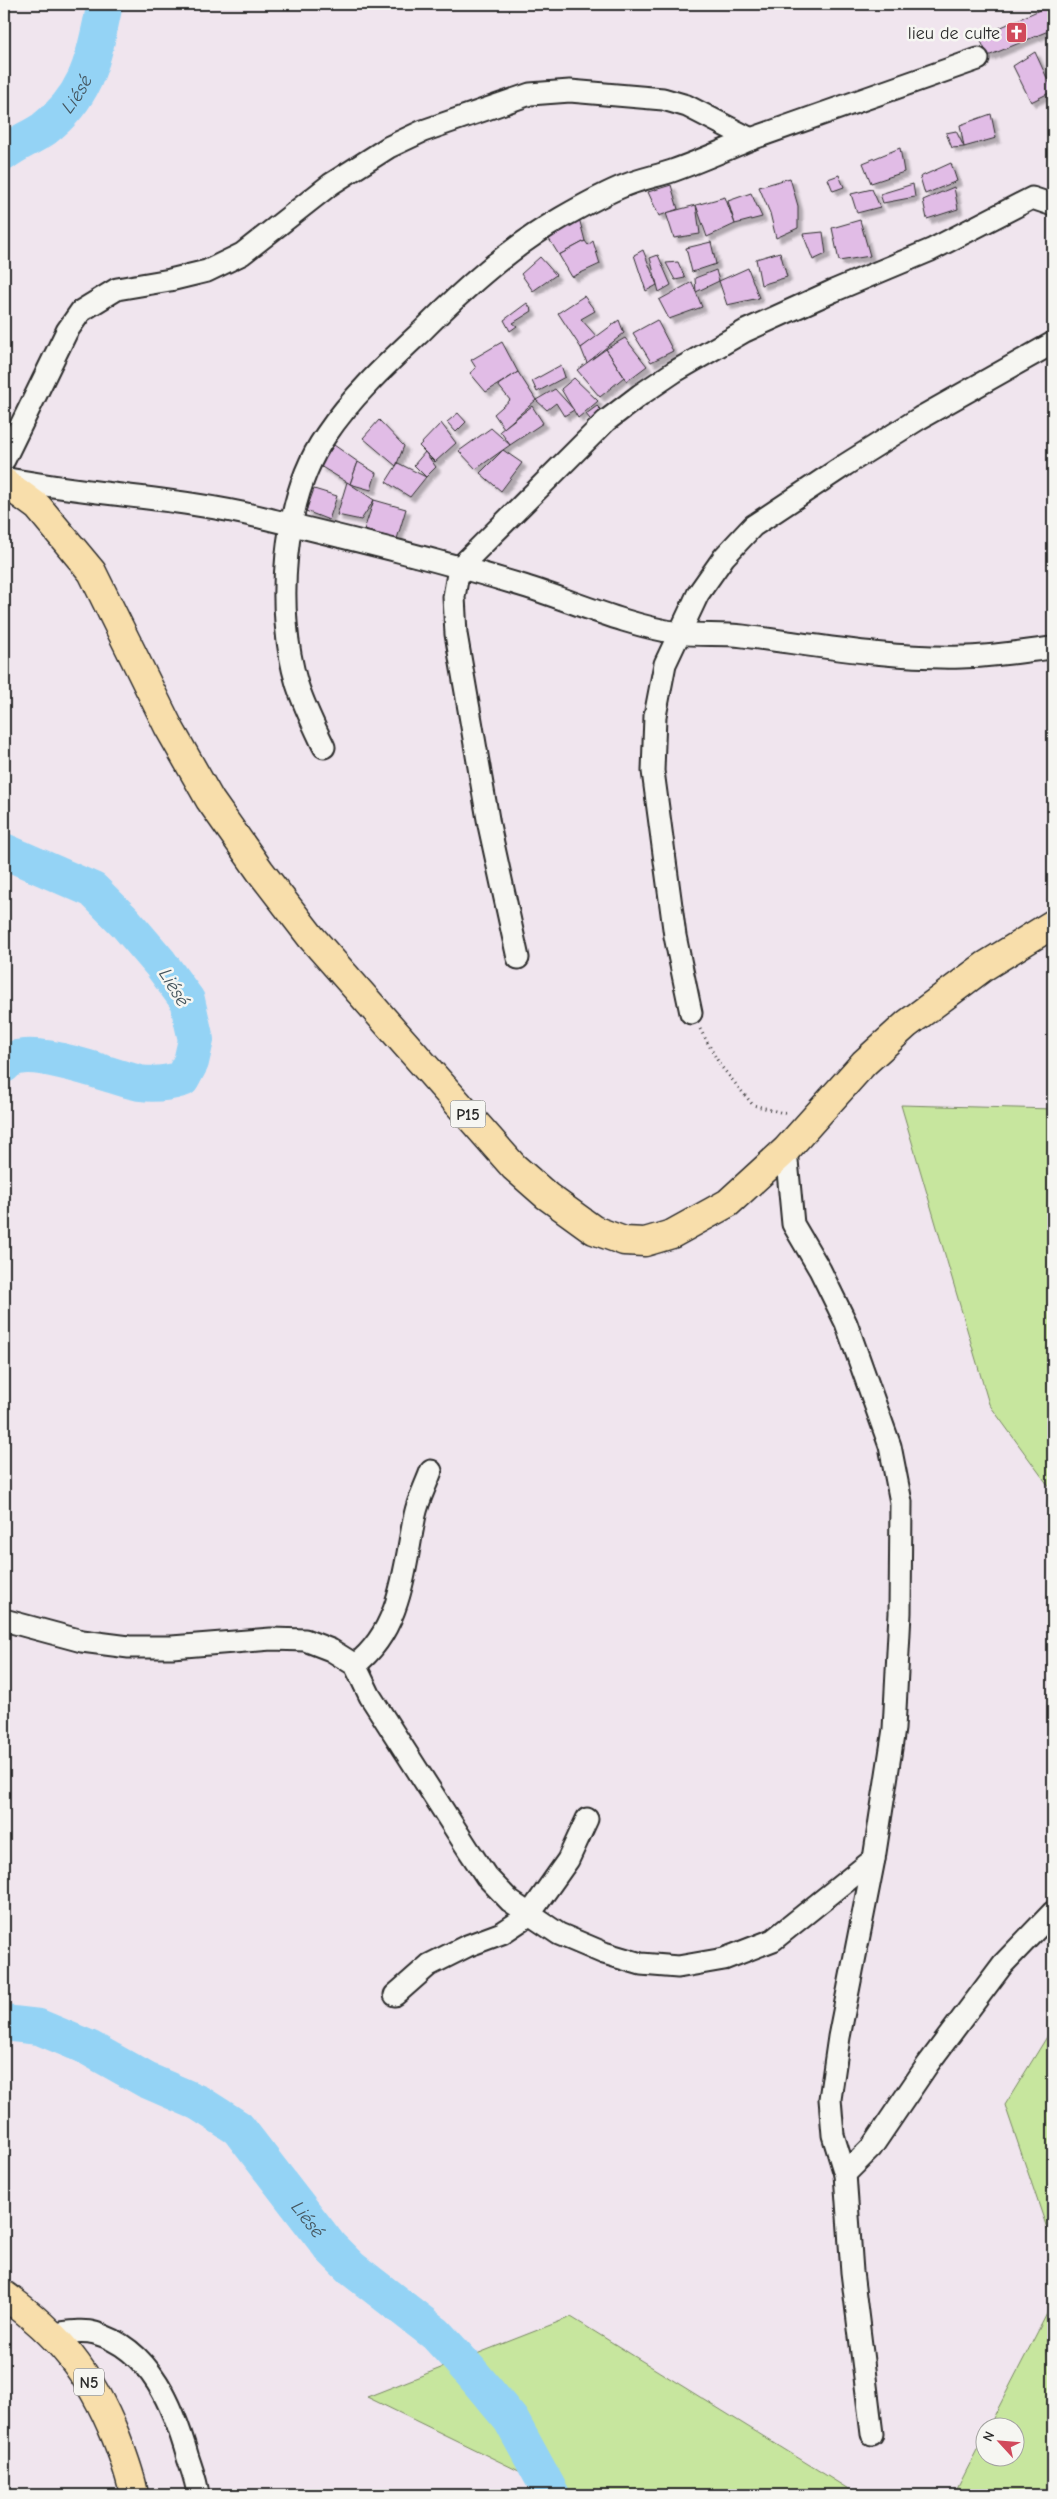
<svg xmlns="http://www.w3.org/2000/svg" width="1057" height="2499" viewBox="0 0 1057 2499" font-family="'Comic Neue',sans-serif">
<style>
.green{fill:#c7e69e;stroke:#798864}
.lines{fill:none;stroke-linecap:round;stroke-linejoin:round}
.river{stroke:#94d3f5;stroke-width:36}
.building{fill:#e1bce6;stroke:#2b2b2b;filter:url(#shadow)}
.minor-casing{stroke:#2b2b2b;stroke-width:25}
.major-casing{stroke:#2b2b2b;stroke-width:31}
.highway-casing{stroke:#2b2b2b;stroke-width:31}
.path{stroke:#2b2b2b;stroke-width:3;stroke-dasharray:1 4;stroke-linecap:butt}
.minor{stroke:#f6f6f2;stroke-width:21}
.major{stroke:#f8deab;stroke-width:28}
.highway{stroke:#f8deab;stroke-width:28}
.labels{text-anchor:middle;stroke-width:5;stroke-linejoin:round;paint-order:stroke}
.shield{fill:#f6f6f2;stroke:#686867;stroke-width:1}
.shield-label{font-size:16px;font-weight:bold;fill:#2b2b2b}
.poi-label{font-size:18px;fill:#2b2b2b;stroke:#f6f6f2;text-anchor:end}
.water-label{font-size:19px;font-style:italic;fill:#45555e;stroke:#f6f6f2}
</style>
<defs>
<filter id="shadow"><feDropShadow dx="4.5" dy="4.5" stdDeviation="1" flood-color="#0004"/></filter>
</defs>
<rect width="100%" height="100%" fill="#f0e5ee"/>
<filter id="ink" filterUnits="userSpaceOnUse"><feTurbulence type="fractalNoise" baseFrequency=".02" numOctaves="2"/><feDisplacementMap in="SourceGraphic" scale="10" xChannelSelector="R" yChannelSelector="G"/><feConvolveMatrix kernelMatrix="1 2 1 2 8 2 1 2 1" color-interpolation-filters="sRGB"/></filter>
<g filter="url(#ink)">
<g class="green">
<polygon points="901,1105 1053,1109 1053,1492 989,1404"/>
<polygon points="1053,2027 1053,2246 1005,2105"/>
<polygon points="1053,2302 1053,2495 954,2495 984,2436 984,2456 1014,2456 1014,2426 989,2426"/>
<polygon points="571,2317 858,2495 568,2495 367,2397"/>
</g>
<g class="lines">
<g class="river">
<path id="s1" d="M4,153C16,143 31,138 44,129C90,93 93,57 105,4"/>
<path d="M4,851L93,890L125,922L160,963L187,1000L196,1040L191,1062L182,1079C169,1083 155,1085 140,1083C112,1078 25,1040 4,1065"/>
<path id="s2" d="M4,2023L39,2027L89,2048L146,2080L199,2103L238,2128L330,2247L351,2268L436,2334L471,2372L511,2420L552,2495"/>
</g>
</g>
<g class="building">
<polygon points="1053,4 1053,29 988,56 979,37"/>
<polygon points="1035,52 1053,91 1031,102 1013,66"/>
<polygon points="991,114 996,138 964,147 960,125"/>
<polygon points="956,131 964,147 952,148 946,133"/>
<polygon points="900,148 904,172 871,183 863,163"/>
<polygon points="951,163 957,181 925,194 920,177"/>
<polygon points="839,175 844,187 833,191 828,179"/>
<polygon points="790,178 798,206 798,228 776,238 770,213 759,187"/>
<polygon points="913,184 915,197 883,203 880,194"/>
<polygon points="671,185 678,209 659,216 648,192"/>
<polygon points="954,187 958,209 927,219 923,200"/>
<polygon points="872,189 880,207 857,213 851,194"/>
<polygon points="751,193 762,217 735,224 728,201"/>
<polygon points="725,197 735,224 707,237 696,205"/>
<polygon points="696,205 700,234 674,238 666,213"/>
<polygon points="579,218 585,241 559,255 549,239"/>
<polygon points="860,220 870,256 839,261 832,228"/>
<polygon points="823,232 826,254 813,260 803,234"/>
<polygon points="585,241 588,245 593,241 600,264 572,277 559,255"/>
<polygon points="711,242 716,264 692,272 686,248"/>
<polygon points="643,250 657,285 646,291 634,255"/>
<polygon points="780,252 787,277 761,285 756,259"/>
<polygon points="658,255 671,285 659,292 650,258"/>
<polygon points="540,257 556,275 533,291 521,274"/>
<polygon points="678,262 685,278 675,280 666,263"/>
<polygon points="748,268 759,298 727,305 719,281"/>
<polygon points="716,270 719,281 696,292 695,278"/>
<polygon points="692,282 702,307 669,319 659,300"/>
<polygon points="584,296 595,311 581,319 597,337 581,348 558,313"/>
<polygon points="527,303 532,311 513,323 517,326 510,331 504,320"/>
<polygon points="619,320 624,333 587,363 581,348"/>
<polygon points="657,320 673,351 651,362 633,333"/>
<polygon points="625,338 647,366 627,381 606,349"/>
<polygon points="502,342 518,372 486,392 470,373 476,368 471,360"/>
<polygon points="606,349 624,377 600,397 577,370"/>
<polygon points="561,365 565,377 537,392 532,381"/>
<polygon points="518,372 536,400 504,428 494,414 510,400 498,385"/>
<polygon points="574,378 598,401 578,418 561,389"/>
<polygon points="555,389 574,410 564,416 556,403 547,410 536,400"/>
<polygon points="532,406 543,423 510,445 500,431"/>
<polygon points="597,406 604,413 593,423 586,414"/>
<polygon points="458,413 466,422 456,432 447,422"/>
<polygon points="379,420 404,446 396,466 363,438"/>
<polygon points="441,423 456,443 435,462 419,446"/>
<polygon points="491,428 510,445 476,469 459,451"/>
<polygon points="334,445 358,462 350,484 320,466"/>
<polygon points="503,450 522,463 501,491 480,473"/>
<polygon points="425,452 436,467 426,477 414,465"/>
<polygon points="358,462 376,473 371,490 350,484"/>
<polygon points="398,463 426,477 410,497 386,482"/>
<polygon points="347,482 374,500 361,520 337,515"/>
<polygon points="314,489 337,496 329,520 306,511"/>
<polygon points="374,500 406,509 397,539 364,530"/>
</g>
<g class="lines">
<defs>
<g id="minor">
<polyline points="751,139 978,59"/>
<path d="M4,460L67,331L81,311L117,289L170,280L207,271L242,254L331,184L389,147L423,131L530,94L570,91L663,99L687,106L751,139C725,150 698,162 672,171C657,176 641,179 626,185C605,193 582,206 561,218C509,248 464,289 422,331C388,363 352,396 326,435C282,498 275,611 297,684C304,706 314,726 324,747"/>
<path d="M4,478C90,495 178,497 264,518C351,539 439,560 524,586C575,602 625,625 678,633C700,636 722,633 743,636C815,645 889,659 962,657C992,657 1023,651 1053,648"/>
<polyline points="518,958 489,825 456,634 454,597 459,568 606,421 640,395 674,372 745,331 833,291 931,250 1032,198 1053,205"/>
<polyline points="691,1013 675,936 653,771 655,716 665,664 698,594 724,557 753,526 845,465 920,418 1053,343"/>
<polyline points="786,1150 793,1224 820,1270 846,1323 890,1446 901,1502 900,1613 894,1729 874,1859 839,2037 830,2099 833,2135 845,2174 871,2148 928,2064 1003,1964 1053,1912"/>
<polyline points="4,1620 82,1641 129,1647 172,1647 271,1639 305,1640 331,1650 355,1665 370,1696 468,1849 486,1876 510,1901 559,1934 604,1953 641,1964 678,1967 724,1959 773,1940 874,1859"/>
<path d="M355,1665C402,1629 404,1568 415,1515C418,1500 426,1485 431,1471"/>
<polyline points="395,1995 429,1965 467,1946 502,1933 529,1915 568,1860 587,1819"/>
<polyline points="845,2174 852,2272 872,2434"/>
<path d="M50,2334C64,2333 82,2329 95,2333C151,2349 174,2408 188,2458C192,2470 197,2483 198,2495"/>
</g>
<polyline id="major" points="4,482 38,507 92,572 168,726 210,800 260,871 311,937 514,1167 547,1196 594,1230 624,1241 645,1242 672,1234 728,1203 786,1150 864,1063 907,1024 985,966 1053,924"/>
<path id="highway" d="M4,2295C60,2335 90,2373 116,2437C123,2455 131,2476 134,2495"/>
</defs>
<use href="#minor" class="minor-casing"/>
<use href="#major" class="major-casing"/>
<use href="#highway" class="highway-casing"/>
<polyline class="path" points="700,1029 720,1065 753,1105 787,1114"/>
<use href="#minor" class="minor"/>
<use href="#major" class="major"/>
<use href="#highway" class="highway"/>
</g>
</g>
<defs>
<symbol id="church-square" viewBox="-11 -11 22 22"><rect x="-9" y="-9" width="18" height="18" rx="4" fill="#d1495b" stroke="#f6f6f2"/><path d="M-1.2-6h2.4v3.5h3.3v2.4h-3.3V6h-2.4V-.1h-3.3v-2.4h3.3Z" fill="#fff"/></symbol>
</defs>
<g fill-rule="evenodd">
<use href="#church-square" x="1004" y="20" width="25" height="25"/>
</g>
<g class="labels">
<g class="shield">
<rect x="450.5" y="1100.5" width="35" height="27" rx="4"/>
<rect x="74" y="2368.5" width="30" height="27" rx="4"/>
</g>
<g class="shield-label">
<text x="468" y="1120">P15</text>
<text x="89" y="2388">N5</text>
</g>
<g class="poi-label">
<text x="1000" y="39">lieu de culte</text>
</g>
<g class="water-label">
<text dy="7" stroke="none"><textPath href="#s1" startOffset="95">Liésé</textPath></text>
<text transform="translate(175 987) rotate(59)" y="7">Liésé</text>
<text dy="7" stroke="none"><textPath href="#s2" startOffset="374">Liésé</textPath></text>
</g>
</g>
<rect width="1057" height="2499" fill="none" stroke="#f6f6f2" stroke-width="20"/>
<rect x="10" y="10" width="1037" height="2479" fill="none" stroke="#2b2b2b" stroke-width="2" filter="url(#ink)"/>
<g transform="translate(1000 2442) rotate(296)"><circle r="24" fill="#f6f6f2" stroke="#a5a5a2"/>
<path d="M0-4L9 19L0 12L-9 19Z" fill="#d1495b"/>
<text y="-8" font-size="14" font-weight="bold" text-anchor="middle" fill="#2b2b2b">N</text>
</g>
</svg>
